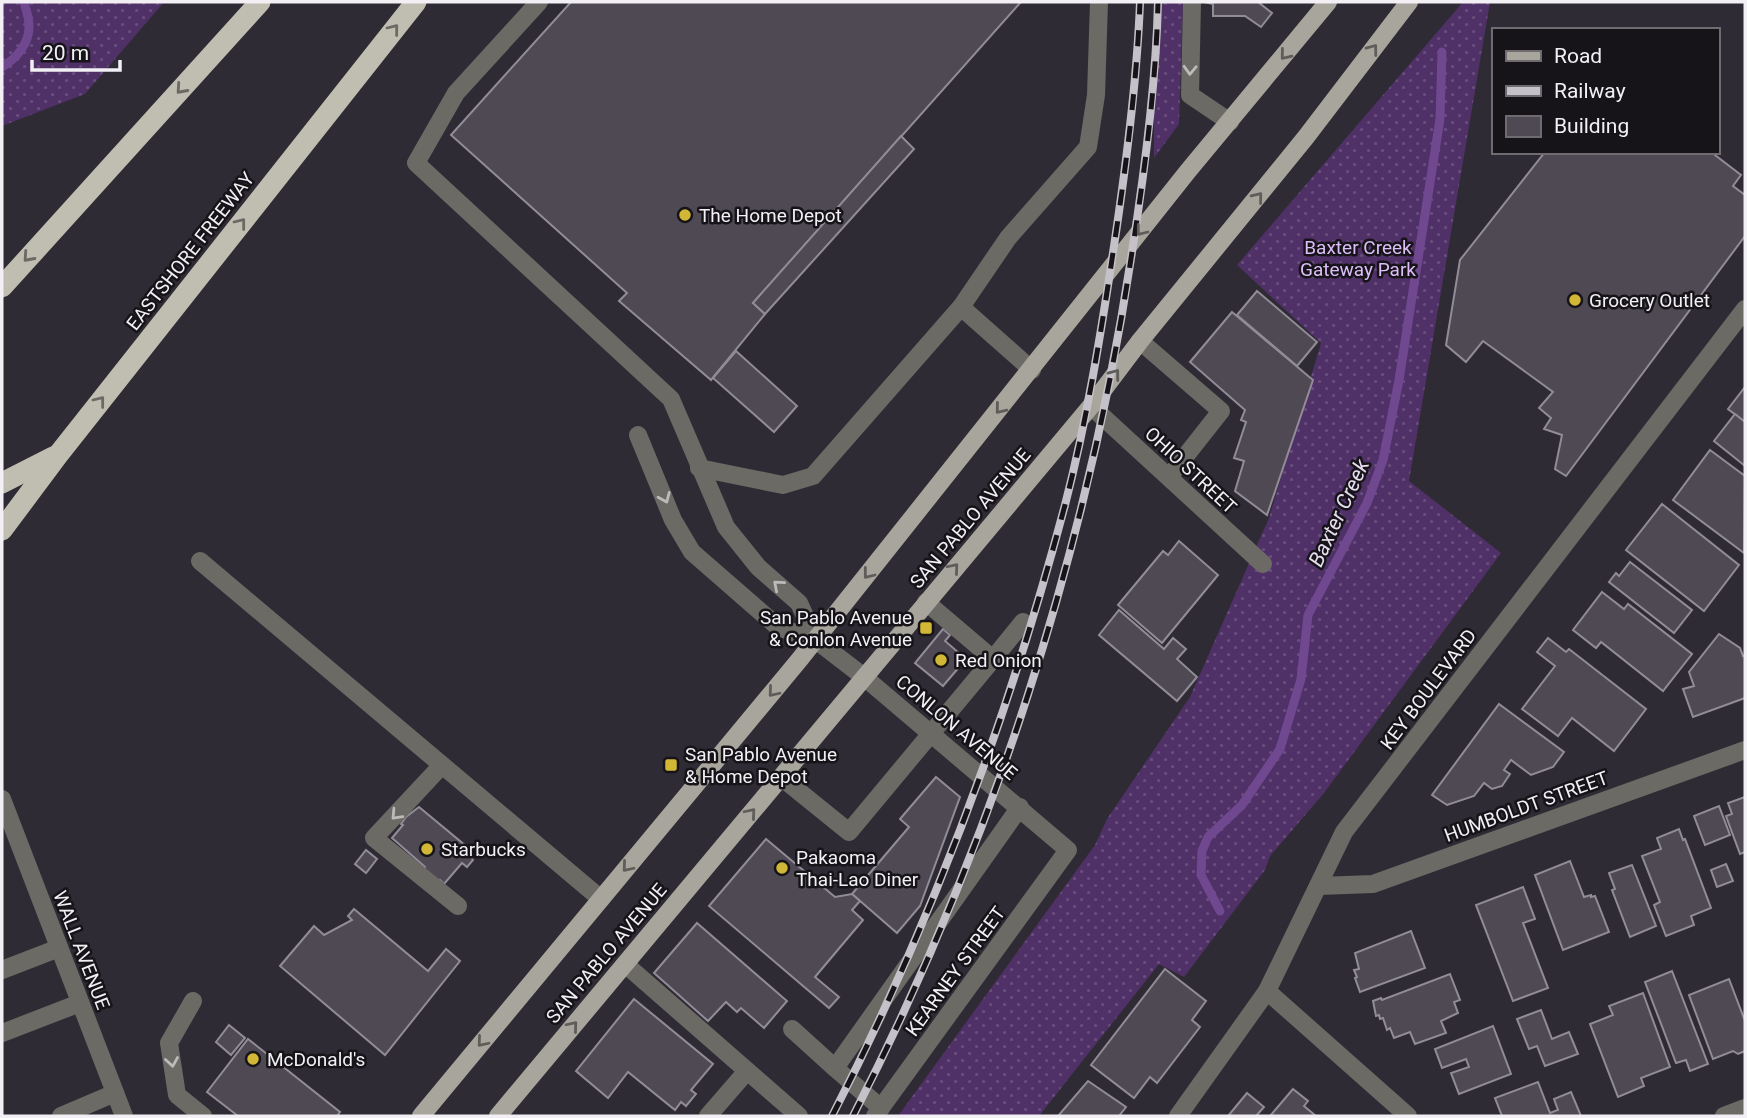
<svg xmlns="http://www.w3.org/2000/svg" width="1747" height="1118" viewBox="0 0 1747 1118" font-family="Roboto,sans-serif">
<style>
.grass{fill:url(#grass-dots)}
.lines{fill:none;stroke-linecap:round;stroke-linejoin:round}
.stream{stroke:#704890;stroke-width:9}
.building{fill:#4e4953;stroke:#918c97;stroke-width:2}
.minor{stroke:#6b6a65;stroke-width:18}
.major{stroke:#a8a69c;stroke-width:18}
.highway{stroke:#c0beb1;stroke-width:21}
.rail-casing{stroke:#c4c1c8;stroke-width:8}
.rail{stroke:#161418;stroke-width:5;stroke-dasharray:16;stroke-linecap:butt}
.oneway{stroke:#6b6964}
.oneway2{stroke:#5f5d5a}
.oneway3{stroke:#bcbabb}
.poi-dot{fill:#d2b736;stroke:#161418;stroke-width:2.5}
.labels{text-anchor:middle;stroke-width:5;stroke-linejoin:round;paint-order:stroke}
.poi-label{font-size:19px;fill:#f2eff5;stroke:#161418;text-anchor:start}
.park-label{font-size:19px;fill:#ddbdf9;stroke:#161418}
.street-label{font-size:19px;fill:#f2eff5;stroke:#161418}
.water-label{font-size:21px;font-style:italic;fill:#e7ddf1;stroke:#161418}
</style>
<defs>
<pattern id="grass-dots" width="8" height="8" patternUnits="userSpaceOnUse" patternTransform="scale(1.75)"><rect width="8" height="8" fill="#4f3067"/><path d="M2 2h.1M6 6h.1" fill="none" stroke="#694e7d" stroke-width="1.8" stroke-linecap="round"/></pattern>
</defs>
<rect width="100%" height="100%" fill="#2f2b34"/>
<g class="grass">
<polygon points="2,2 164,2 85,94 2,126"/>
<polygon points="1154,2 1183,2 1179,124 1154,158"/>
<polygon points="1463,2 1490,2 1409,481 1501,553 1324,793 1270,856 1265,870 1184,977 1159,964 1039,1116 898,1116 1095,845 1107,819 1190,697 1269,518 1321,343 1237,265"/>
</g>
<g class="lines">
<g class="stream">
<path d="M2,67C16,59 30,43 29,25C29,18 26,9 24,2"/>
<polyline points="1220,911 1201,875 1202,851 1208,837 1242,805 1280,749 1301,679 1308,615 1367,503 1383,460 1399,380 1440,119 1442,52"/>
</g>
</g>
<g class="building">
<polygon points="571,2 1021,2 753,303 765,314 711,380 619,301 627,293 451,135"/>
<polygon points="1204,2 1258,2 1272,13 1261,27 1245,16 1213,16 1213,4"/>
<polygon points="901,136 914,149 765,314 753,303"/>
<polygon points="1545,152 1711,152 1741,175 1733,186 1745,195 1745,236 1566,476 1555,469 1562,435 1544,429 1551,418 1539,408 1553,392 1483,341 1466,362 1446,345 1460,260"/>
<polygon points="1257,291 1317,342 1297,366 1237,315"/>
<polygon points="1232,312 1313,380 1267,515 1235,491 1244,461 1234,458 1246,422 1241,420 1245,410 1190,362"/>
<polygon points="736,351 797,406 774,432 713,378"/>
<polygon points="1745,387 1745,422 1728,409"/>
<polygon points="1735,414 1745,422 1745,466 1714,441"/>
<polygon points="1710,450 1745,476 1744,553 1673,500"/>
<polygon points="1662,504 1739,565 1704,611 1626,550"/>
<polygon points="1179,541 1218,575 1162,643 1118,605 1163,551 1168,555"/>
<polygon points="1630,562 1692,610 1674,633 1609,582 1616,573 1619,576"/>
<polygon points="1602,592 1624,609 1628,604 1692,654 1663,691 1601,642 1596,648 1573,630"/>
<polygon points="1119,610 1164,649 1173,638 1186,649 1177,659 1197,677 1177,701 1099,635"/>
<polygon points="943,629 950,635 945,641 966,659 943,686 915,663"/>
<polygon points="1719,634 1740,648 1743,656 1745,655 1745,698 1693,717 1683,689 1694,686 1689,672"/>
<polygon points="1548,638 1566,652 1569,649 1646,709 1614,751 1572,718 1558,736 1522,709 1555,666 1537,652"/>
<polygon points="1499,704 1564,752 1553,767 1531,775 1511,760 1504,770 1510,774 1502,786 1492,789 1484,783 1474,796 1447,805 1432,795"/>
<polygon points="936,777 960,797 920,906 897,933 852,894 909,827 900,819"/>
<polygon points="1745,797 1745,852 1740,854 1726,816 1732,814 1728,803"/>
<polygon points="1719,806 1730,835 1705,845 1694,816"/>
<polygon points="419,807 472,851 469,855 473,860 467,867 462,863 444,884 440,880 438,883 423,870 425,867 392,838 403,825 401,824 406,817"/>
<polygon points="1679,829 1683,840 1685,839 1711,908 1691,916 1694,925 1666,936 1654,905 1660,902 1642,856 1661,849 1657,838"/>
<polygon points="766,839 835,897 852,894 860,901 852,910 863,920 815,977 839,997 829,1008 709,906"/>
<polygon points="366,850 377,859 366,873 355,864"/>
<polygon points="1570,861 1584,897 1591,895 1591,897 1595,896 1609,932 1563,950 1535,875"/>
<polygon points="1726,864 1733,881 1717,887 1711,870"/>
<polygon points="1632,865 1656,926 1630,937 1612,890 1615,889 1609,873"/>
<polygon points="1523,887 1535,919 1523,923 1548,988 1513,1001 1476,905"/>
<polygon points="354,909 428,971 446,949 460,961 385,1055 280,966 314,926 324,935 352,920 348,916"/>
<polygon points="697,923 787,1001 764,1028 741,1008 737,1012 726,1002 708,1021 654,973"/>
<polygon points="1411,931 1425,968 1360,992 1355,978 1357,977 1354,970 1359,969 1355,953"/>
<polygon points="1165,969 1206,1001 1192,1020 1200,1027 1157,1083 1150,1077 1134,1098 1091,1065"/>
<polygon points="1672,971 1708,1064 1690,1071 1686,1060 1676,1063 1645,982"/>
<polygon points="1450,974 1460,1000 1454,1002 1458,1013 1441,1021 1446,1033 1415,1044 1410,1032 1394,1038 1390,1028 1387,1030 1383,1018 1380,1019 1379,1015 1376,1016 1373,1001 1381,998 1382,1000"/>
<polygon points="1729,979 1745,1021 1745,1051 1738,1054 1733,1051 1713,1059 1689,995"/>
<polygon points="1643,993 1670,1067 1641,1078 1644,1086 1618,1097 1590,1024 1613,1015 1609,1006"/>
<polygon points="634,999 713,1064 691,1090 696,1094 686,1106 681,1102 675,1110 628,1072 608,1098 576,1071"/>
<polygon points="1541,1010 1552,1039 1569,1032 1578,1054 1545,1066 1537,1046 1529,1049 1517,1019"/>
<polygon points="229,1025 245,1038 231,1055 216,1042"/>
<polygon points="1493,1026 1511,1074 1459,1094 1451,1073 1469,1067 1466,1059 1442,1068 1435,1049"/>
<polygon points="248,1039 340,1112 337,1116 238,1116 207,1092"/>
<polygon points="1088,1081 1126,1107 1119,1116 1058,1116"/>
<polygon points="1538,1082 1550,1113 1558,1110 1554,1099 1571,1092 1581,1116 1502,1116 1495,1098"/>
<polygon points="1293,1089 1308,1101 1304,1106 1316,1116 1270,1116"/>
<polygon points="1247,1093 1264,1107 1256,1116 1228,1116"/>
</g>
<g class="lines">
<g class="minor">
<polyline points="539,2 456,93 416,163 671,399 726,527 758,567 799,603 816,640"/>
<polyline points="1192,2 1190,95 1230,122"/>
<polyline points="961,307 1008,238 1088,147 1096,95 1099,2"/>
<polyline points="1140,341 1221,411 1169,477"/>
<polyline points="1091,406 1263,564"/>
<polyline points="638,435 673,520 692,552 778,627 816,640 864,677 1068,850 875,1116"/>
<polyline points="699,468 783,485 813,476 961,307 1032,370"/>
<polyline points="200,561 601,899"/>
<polyline points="993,659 1023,622"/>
<polyline points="442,765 374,838 458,906"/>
<polyline points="781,777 849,832 993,659 926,602"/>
<polyline points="2,799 124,1116"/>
<polyline points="1319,886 1373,884 1745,750"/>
<polyline points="625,964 799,1116"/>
<polyline points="2,970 59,948"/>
<polyline points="1267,991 1408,1116"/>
<polyline points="193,1001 169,1043 177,1095 203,1116"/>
<polyline points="792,1029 835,1068"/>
<polyline points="2,1033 80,1003"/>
<polyline points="881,1108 835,1068 1020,807"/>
<polyline points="61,1116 115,1093"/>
<polyline points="708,1116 747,1071"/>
<polyline points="1178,1116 1267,991 1344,832 1745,309"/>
<polyline points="1724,1116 1745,1108"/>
</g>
<g class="major">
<polyline points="421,1116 800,659 1188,171 1328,2"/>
<polyline points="498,1116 1091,406 1140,341 1306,137 1409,2"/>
</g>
<g class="highway">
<polyline points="2,287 260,2"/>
<polyline points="2,483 53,457"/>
<polyline points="2,530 58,455 416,2"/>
</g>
<defs>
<g id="rail">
<path d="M832,1116C932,922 1009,716 1065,505C1087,420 1101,333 1114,246C1126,166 1137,83 1140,2"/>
<path d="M853,1116C992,845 1087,553 1132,252C1145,169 1156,85 1158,2"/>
</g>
</defs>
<use href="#rail" class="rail-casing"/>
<use href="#rail" class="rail"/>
</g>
<defs><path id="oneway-chevron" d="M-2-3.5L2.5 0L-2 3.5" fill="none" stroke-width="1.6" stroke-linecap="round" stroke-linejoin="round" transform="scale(1.75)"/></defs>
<g class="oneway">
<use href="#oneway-chevron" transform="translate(394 29) rotate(-52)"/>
<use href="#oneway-chevron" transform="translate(181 89) rotate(132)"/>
<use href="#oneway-chevron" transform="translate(241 223) rotate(-52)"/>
<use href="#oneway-chevron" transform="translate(28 257) rotate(132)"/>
<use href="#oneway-chevron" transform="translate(100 401) rotate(-52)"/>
</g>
<g class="oneway2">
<use href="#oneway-chevron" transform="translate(1373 49) rotate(-53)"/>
<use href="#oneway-chevron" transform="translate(1285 55) rotate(129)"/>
<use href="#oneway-chevron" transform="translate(1258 197) rotate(-51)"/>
<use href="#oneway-chevron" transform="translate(1141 231) rotate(128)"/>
<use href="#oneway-chevron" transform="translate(1115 374) rotate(-53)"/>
<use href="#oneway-chevron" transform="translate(1000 409) rotate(129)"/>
<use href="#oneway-chevron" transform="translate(954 568) rotate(-50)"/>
<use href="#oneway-chevron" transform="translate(868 574) rotate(128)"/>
<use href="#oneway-chevron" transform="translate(773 692) rotate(130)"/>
<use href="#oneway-chevron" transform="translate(751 813) rotate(-50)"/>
<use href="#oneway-chevron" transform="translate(627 867) rotate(130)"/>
<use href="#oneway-chevron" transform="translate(573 1026) rotate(-50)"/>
<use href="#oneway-chevron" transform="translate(482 1042) rotate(130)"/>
</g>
<g class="oneway3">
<use href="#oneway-chevron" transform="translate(1190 70) rotate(92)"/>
<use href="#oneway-chevron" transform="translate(665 498) rotate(67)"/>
<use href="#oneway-chevron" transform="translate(778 585) rotate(-139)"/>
<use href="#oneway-chevron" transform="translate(396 815) rotate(133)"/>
<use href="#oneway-chevron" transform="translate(172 1062) rotate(81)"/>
</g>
<g class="poi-dot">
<circle cx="685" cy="215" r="7"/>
<circle cx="1575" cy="300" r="7"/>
<rect x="919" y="621" width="14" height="14" rx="3.5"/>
<circle cx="941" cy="660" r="7"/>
<rect x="664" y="758" width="14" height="14" rx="3.5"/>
<circle cx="427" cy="849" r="7"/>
<circle cx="782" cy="868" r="7"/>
<circle cx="253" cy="1059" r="7"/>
</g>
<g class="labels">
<g class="poi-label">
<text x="699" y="222">The Home Depot</text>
<text x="1589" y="307">Grocery Outlet</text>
<text x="912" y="624" text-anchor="end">San Pablo Avenue<tspan x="912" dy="22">&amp; Conlon Avenue</tspan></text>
<text x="955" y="667">Red Onion</text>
<text x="685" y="761">San Pablo Avenue<tspan x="685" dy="22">&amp; Home Depot</tspan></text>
<text x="441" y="856">Starbucks</text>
<text x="796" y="864">Pakaoma<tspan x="796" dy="22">Thai-Lao Diner</tspan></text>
<text x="267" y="1066">McDonald's</text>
</g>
<g class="park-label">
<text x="1358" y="254">Baxter Creek<tspan x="1358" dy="22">Gateway Park</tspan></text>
</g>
<g class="street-label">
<text transform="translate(190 251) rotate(-52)" y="7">EASTSHORE FREEWAY</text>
<text transform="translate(1191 470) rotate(43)" y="7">OHIO STREET</text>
<text transform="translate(970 518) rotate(-50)" y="7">SAN PABLO AVENUE</text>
<text transform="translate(1428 689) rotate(-53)" y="7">KEY BOULEVARD</text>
<text transform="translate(957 727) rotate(40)" y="7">CONLON AVENUE</text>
<text transform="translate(1526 806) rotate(-20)" y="7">HUMBOLDT STREET</text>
<text transform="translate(82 950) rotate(69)" y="7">WALL AVENUE</text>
<text transform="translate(606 953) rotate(-50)" y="7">SAN PABLO AVENUE</text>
<text transform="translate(955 971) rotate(-54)" y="7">KEARNEY STREET</text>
</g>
<g class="water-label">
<text transform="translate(1339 513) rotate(-65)" y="7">Baxter Creek</text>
</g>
</g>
<rect width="1747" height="1118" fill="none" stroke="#f2eff5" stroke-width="7"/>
<rect x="1492" y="28" width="228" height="126" fill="#161418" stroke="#6e6c70" stroke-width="2"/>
<rect x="1506" y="51" width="35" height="10" fill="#a8a69c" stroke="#6e6c70" stroke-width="2"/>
<text x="1554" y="63" font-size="21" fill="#f2eff5">Road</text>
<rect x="1506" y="86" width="35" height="10" fill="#c4c1c8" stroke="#6e6c70" stroke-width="2"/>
<text x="1554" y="98" font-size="21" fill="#f2eff5">Railway</text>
<rect x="1506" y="116" width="35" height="21" fill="#4e4953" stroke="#6e6c70" stroke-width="2"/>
<text x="1554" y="133" font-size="21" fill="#f2eff5">Building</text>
<path d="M32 60v10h88v-10" fill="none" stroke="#f2eff5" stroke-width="3.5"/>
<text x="42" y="60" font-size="21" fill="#f2eff5" stroke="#161418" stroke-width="5" paint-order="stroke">20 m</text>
</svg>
